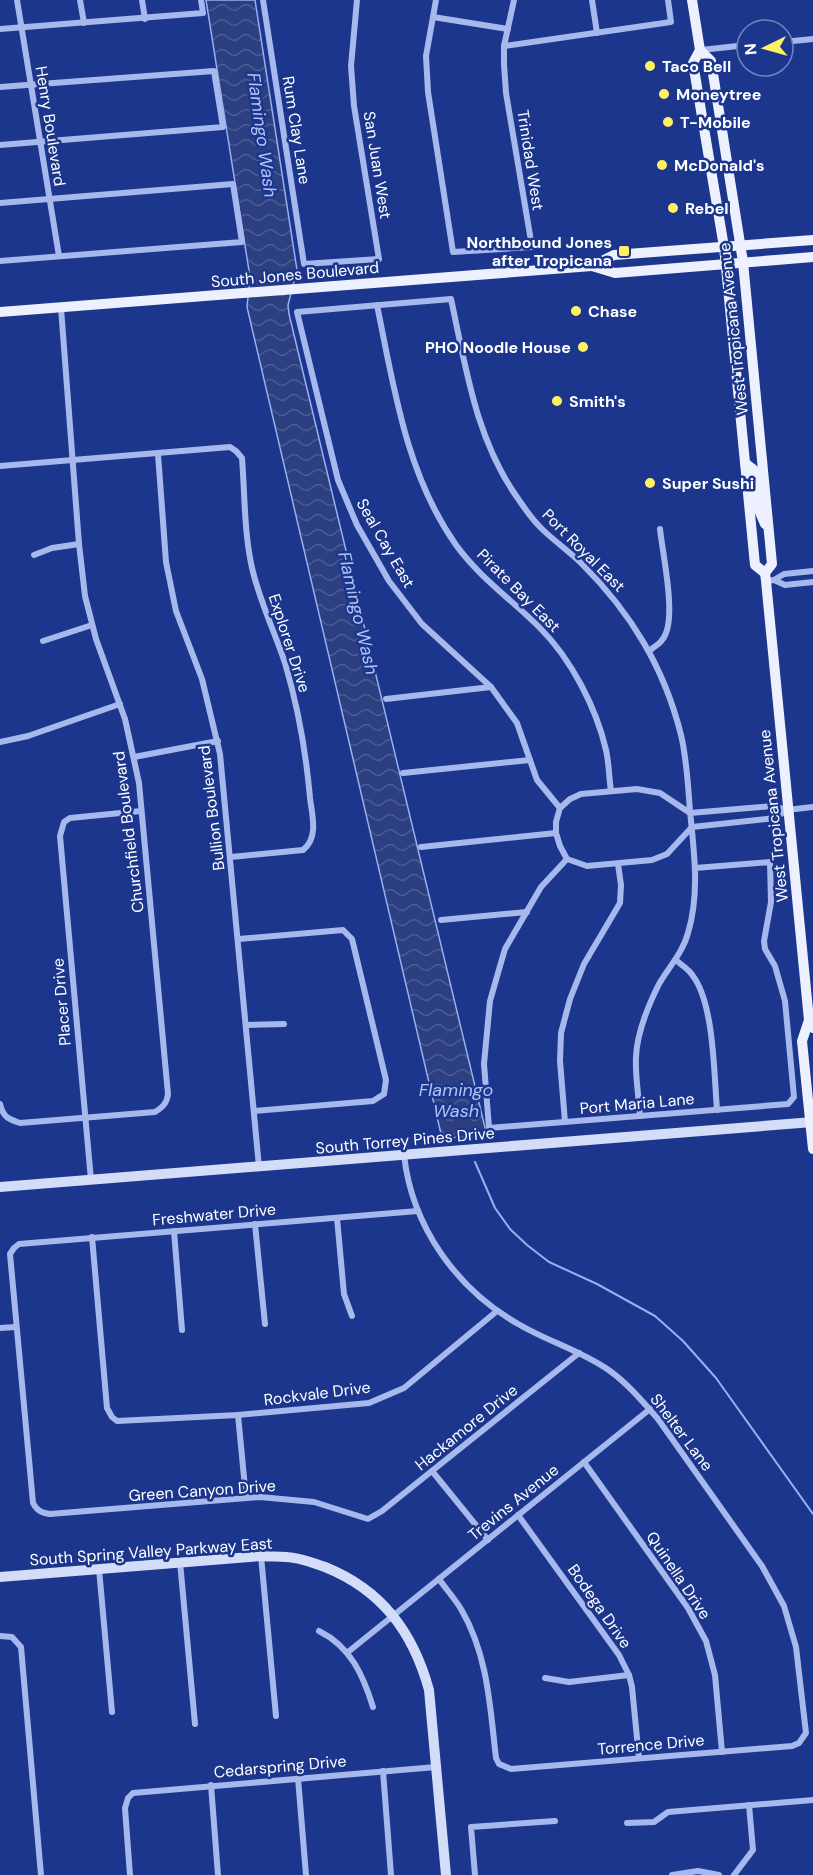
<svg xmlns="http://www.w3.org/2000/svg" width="813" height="1875" viewBox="0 0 813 1875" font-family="'DM Sans',sans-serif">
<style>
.water{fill:url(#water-waves);stroke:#99b0ef;stroke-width:1.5}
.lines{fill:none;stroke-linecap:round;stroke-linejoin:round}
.stream{stroke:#99b0ef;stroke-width:2}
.street{stroke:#a7b8ed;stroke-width:6}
.secondary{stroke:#d3dcf9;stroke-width:10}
.primary{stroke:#edf0ff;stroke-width:10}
.poi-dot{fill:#fef063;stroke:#1b368c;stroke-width:2}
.labels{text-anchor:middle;stroke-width:5;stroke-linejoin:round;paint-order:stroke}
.poi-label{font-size:16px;font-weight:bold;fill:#fff;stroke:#1b368c;text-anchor:start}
.street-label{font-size:16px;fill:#fff;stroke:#1b368c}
.water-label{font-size:18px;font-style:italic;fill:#b2c3f4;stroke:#1b368c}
</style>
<defs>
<pattern id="water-waves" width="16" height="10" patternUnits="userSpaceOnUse" patternTransform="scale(1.5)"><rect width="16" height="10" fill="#2c3f80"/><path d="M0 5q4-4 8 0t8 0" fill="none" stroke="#4c5c93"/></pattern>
</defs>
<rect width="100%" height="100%" fill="#1b368c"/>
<polygon class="water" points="206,0 255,0 297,270 288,305 289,314 487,1136 442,1138 247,307 250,277"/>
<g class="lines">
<polyline class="stream" points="475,1162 495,1208 510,1229 527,1245 549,1262 597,1284 655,1316 683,1341 716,1378 813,1514"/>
<g class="street">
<polyline points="17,0 59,256"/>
<polyline points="80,0 84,23"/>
<polyline points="142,0 145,19"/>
<polyline points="263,0 304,264 379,259 354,106 351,66 357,0"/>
<polyline points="436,0 426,56 428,92 453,252 532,247 506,93 504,64 504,46 514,0"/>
<polyline points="592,0 597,33"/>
<polyline points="433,17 508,29"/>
<polyline points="0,29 203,13 201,0"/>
<polyline points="783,42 813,39"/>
<polyline points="504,46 671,22 668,0"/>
<polyline points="701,50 747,45"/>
<polyline points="0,87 214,71 223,127 0,145"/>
<polyline points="0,203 233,184 242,242 0,261"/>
<path d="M377,305C394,388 406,474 456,545C479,577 512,600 540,628C571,659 596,707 606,750C609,763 609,778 611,791"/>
<polyline points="158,454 166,562 176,611 202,679 220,754 259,1167"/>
<path d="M0,466L230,447L236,451L242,458C245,496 244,536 253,572C261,604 275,633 285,663C298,707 306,752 310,798C312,815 319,838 303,850L231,857"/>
<polyline points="34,555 52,548 79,544"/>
<polyline points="774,580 785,585 813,582"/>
<polyline points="766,581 774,580 784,574 813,571"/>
<polyline points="43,641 92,625"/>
<path d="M650,650C657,645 663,642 666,633C675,610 663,556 660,529"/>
<polyline points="386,699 491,687"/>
<polyline points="0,742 28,736 120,704"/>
<polyline points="134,757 218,741"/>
<polyline points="403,773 530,760"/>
<path d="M560,808L537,780L517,723L491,687L422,624L389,581L357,525L338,480L297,312L451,299C466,368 476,441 519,500C525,509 533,520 541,528C554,541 569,551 582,564C631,613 664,667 681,735C687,760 688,786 690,811C694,852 700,893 688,933C683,952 669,967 659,984C648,1006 637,1032 636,1057C635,1077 639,1097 640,1116"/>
<polyline points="787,810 775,818 692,827 667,854 652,860 587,866 567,859 560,846 556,833 556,822 560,808 570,799 581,794 637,789 660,793 690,813 773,806 787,810 813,807"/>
<polyline points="421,847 556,833"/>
<polyline points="567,859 541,887 505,949 498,973 490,1001 484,1064 489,1128 788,1104 794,1097 785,1001 775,966 765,949 764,941 771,902 770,862 695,868"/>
<polyline points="441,920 527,912"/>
<polyline points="239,939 343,930 352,939 386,1080 384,1094 373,1101 254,1111"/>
<path d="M676,960C681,965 689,969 693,976C714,1004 714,1074 717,1110"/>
<polyline points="246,1025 284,1024"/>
<path d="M0,1104C3,1117 8,1119 20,1123L155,1112C163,1107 167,1103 168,1094L139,783L125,719L96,639L85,596L79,544L61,308"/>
<polyline points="565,1122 560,1061 561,1033 570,999 584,964 620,903 621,885 618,864"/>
<path d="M404,1155C412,1227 457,1290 520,1325C549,1342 582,1351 610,1371C628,1384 643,1402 658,1419L762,1566L784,1606L796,1647L806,1733L799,1743L792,1746L511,1769L499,1764L496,1758C490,1707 488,1655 461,1609C455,1599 446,1589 439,1579"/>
<polyline points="91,1180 60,836 64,822 70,818 141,811"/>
<path d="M418,1211L19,1244L14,1248L10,1254L33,1503C37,1511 42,1513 50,1514L260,1497L314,1502L368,1519L382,1511L579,1353"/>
<polyline points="337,1218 344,1294 352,1316"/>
<polyline points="255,1224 265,1324"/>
<polyline points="174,1231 182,1330"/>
<polyline points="92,1237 107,1408 112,1417 117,1421 238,1415 369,1403 404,1388 497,1311"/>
<polyline points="0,1328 16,1327"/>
<polyline points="238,1415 246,1498"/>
<polyline points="584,1462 688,1608 706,1641 715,1675 722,1752"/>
<polyline points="432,1471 488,1540"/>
<polyline points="518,1515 619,1655 629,1675 632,1687 639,1758"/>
<polyline points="261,1556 276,1716"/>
<polyline points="180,1562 195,1724"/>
<polyline points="99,1569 112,1712"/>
<path d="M319,1631C351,1647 363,1675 373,1707"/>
<polyline points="0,1636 12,1637 21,1647 41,1875"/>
<polyline points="348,1652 650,1409"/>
<polyline points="545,1678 569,1682 629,1675"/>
<polyline points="383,1771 391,1875"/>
<polyline points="298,1778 306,1875"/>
<polyline points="211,1785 218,1875"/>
<polyline points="627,1823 654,1822 668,1812 813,1800"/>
<polyline points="130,1875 125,1808 128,1798 133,1793 436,1767"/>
<polyline points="475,1875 471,1827 555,1821"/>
<polyline points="672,1875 698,1871 719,1875"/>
<polyline points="734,1875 753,1850 749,1805"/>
</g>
<g class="secondary">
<polyline points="0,1187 813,1122"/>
<path d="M0,1577L261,1556C272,1557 283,1556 294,1558C304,1559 315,1564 325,1567C382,1590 413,1632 429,1690L446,1875"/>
</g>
<g class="primary">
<polyline points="692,0 700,50 711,61 743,262 772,564 765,573 766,581 809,1020 813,1028"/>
<polyline points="700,50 693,63 724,247 755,565 765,573"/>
<polyline points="592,266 615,273 813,257"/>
<polyline points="0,312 592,266 614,255 813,240"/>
<polyline points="745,463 754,470 759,510 765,524"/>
<polyline points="809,1020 802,1041 813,1149"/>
</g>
</g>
<g class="poi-dot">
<circle cx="650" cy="66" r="6"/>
<circle cx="664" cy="94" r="6"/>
<circle cx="668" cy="122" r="6"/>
<circle cx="662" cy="165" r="6"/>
<circle cx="673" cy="208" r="6"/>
<rect x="618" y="245" width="12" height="12" rx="3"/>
<circle cx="576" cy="311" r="6"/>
<circle cx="583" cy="347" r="6"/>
<circle cx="557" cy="401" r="6"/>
<circle cx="650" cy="483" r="6"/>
</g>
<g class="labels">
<g class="poi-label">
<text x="662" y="72">Taco Bell</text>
<text x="676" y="100">Moneytree</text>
<text x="680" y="128">T-Mobile</text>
<text x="674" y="171">McDonald's</text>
<text x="685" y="214">Rebel</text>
<text x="612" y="248" text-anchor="end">Northbound Jones<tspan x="612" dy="18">after Tropicana</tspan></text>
<text x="588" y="317">Chase</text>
<text x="571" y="353" text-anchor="end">PHO Noodle House</text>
<text x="569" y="407">Smith's</text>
<text x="662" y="489">Super Sushi</text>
</g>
<g class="street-label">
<text transform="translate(51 126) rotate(81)" y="6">Henry Boulevard</text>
<text transform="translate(297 130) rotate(81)" y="6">Rum Clay Lane</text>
<text transform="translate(531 160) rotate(81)" y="6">Trinidad West</text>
<text transform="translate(378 165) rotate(81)" y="6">San Juan West</text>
<text transform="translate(295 274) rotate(-5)" y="6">South Jones Boulevard</text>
<text transform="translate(733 329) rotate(-96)" y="6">West Tropicana Avenue</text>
<text transform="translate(386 543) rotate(60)" y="6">Seal Cay East</text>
<text transform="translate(584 550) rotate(45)" y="6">Port Royal East</text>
<text transform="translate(519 590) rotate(45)" y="6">Pirate Bay East</text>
<text transform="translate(290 643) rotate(72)" y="6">Explorer Drive</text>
<text transform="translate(211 808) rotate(-97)" y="6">Bullion Boulevard</text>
<text transform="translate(773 816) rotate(-96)" y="6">West Tropicana Avenue</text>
<text transform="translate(128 832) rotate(-97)" y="6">Churchfield Boulevard</text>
<text transform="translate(61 1002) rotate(-95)" y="6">Placer Drive</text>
<text transform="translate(637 1103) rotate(-5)" y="6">Port Maria Lane</text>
<text transform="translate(405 1140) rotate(-5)" y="6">South Torrey Pines Drive</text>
<text transform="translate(214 1214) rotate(-5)" y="6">Freshwater Drive</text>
<text transform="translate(317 1393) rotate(-7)" y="6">Rockvale Drive</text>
<text transform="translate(466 1427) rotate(-39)" y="6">Hackamore Drive</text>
<text transform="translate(682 1432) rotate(53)" y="6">Shelter Lane</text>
<text transform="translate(202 1490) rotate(-4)" y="6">Green Canyon Drive</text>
<text transform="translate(513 1502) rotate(-39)" y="6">Trevins Avenue</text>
<text transform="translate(151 1551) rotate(-4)" y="6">South Spring Valley Parkway East</text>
<text transform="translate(679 1575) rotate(56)" y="6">Quinella Drive</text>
<text transform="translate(600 1606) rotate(55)" y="6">Bodega Drive</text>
<text transform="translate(651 1744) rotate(-5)" y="6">Torrence Drive</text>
<text transform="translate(280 1766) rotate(-5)" y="6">Cedarspring Drive</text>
</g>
<g class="water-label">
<text transform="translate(262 135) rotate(82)" y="6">Flamingo Wash</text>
<text transform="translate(358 613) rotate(77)" y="6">Flamingo Wash</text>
<text x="456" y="1096">Flamingo<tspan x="456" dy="21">Wash</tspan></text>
</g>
</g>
<g transform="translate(765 48) rotate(265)"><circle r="28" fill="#1b368c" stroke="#7686ba" stroke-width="1.5"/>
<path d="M0-4.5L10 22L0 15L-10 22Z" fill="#fef063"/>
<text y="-9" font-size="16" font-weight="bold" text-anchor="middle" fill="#ffffff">N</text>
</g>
</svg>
